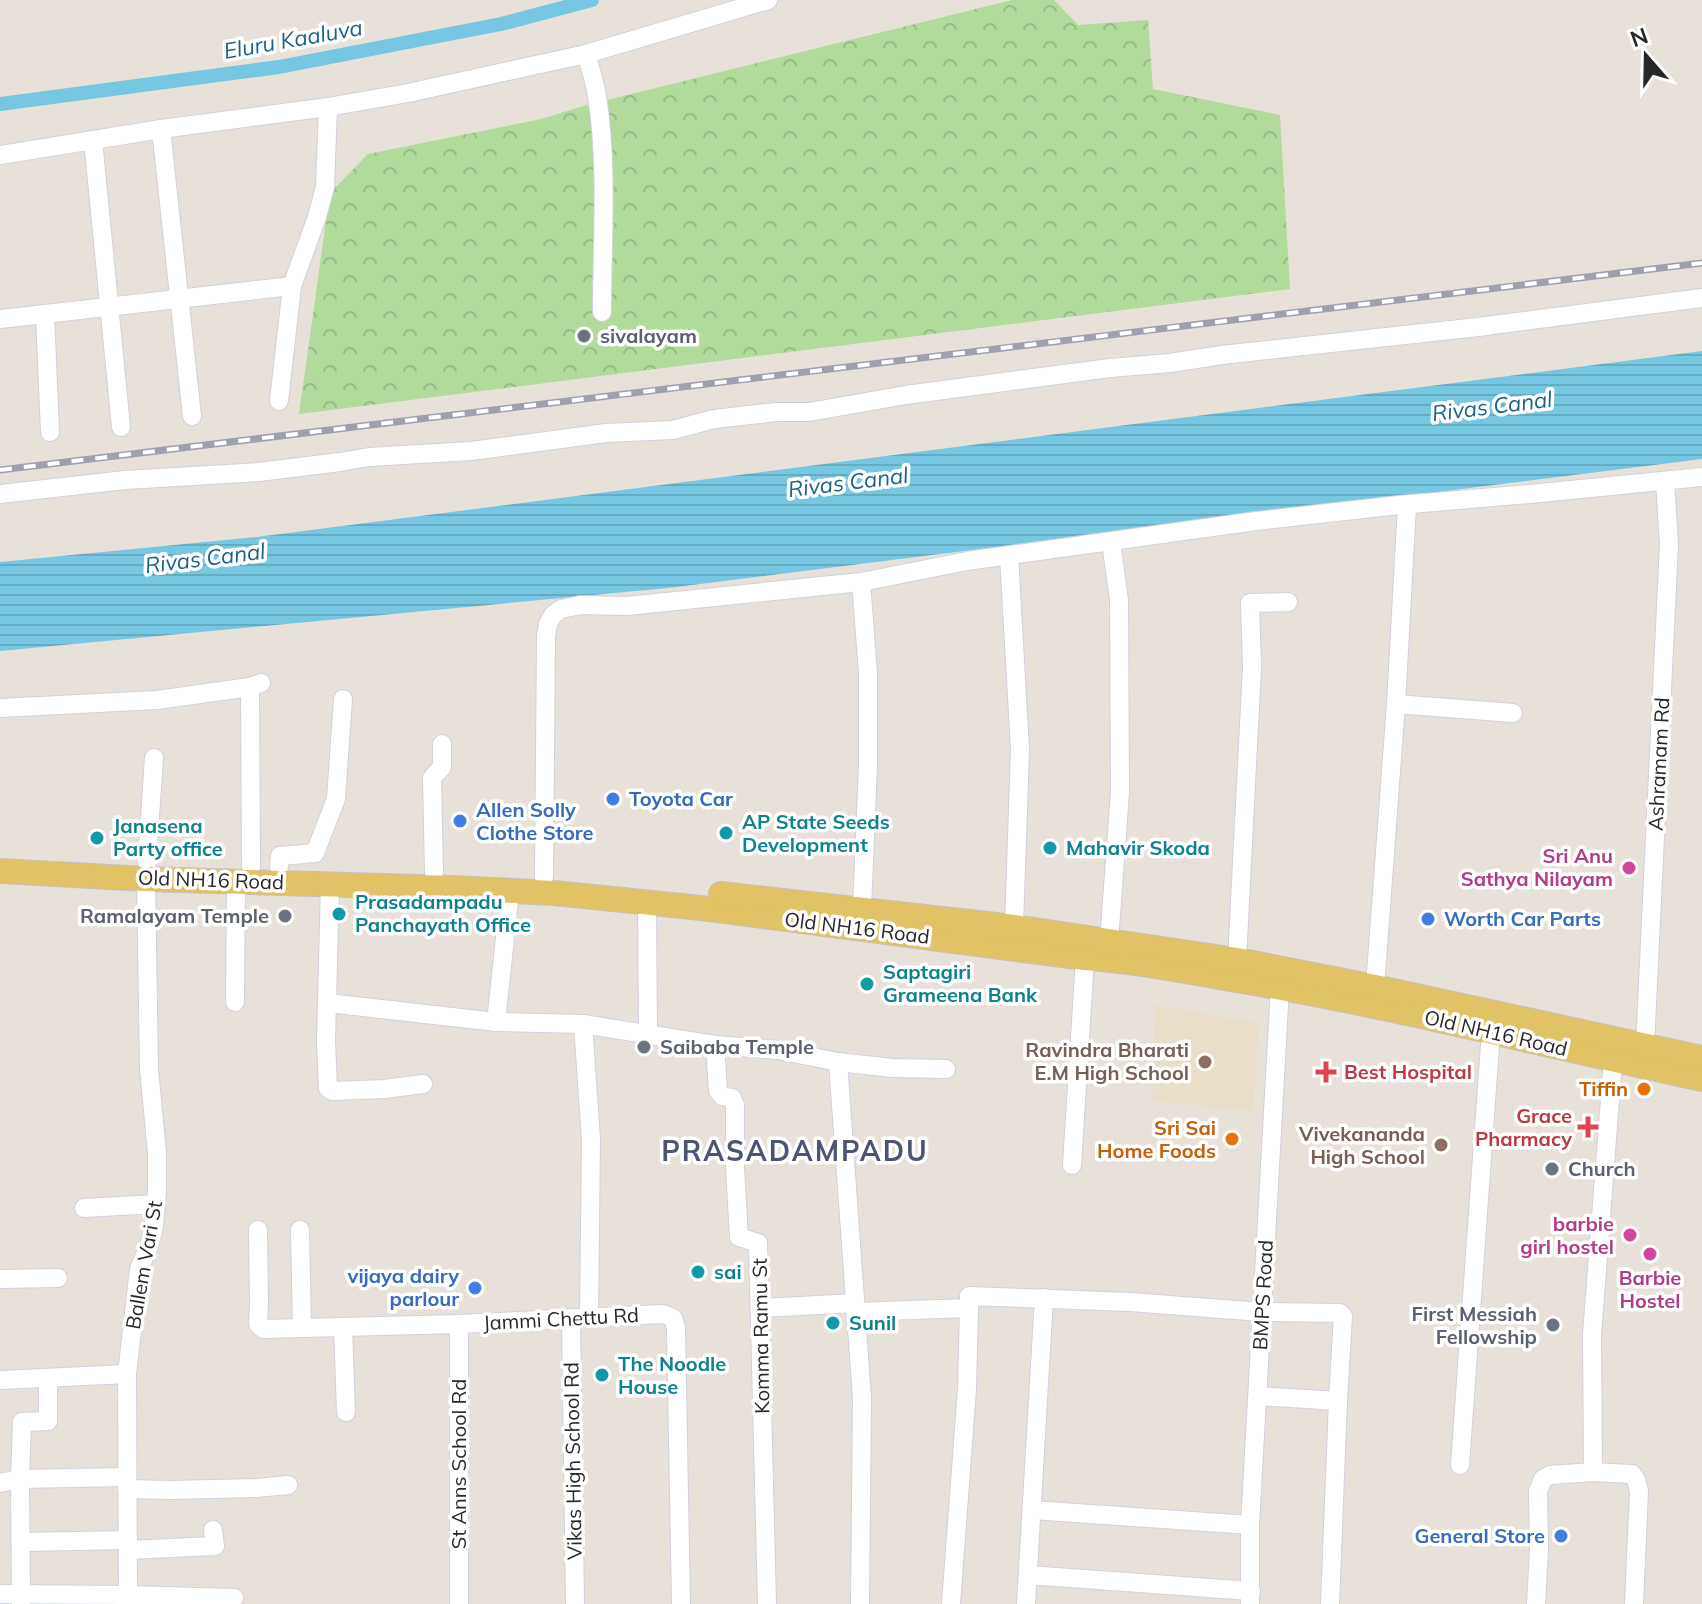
<svg xmlns="http://www.w3.org/2000/svg" width="1702" height="1604" viewBox="0 0 1702 1604" font-family="Mulish,sans-serif">
<style>
.education{fill:#e8deca}
.forest{fill:url(#forest-crowns)}
.water{fill:url(#water-rules)}
.lines{fill:none;stroke-linecap:round;stroke-linejoin:round}
.canal{stroke:#76c7e1;stroke-width:14}
.minor-casing{stroke:#cfd2de;stroke-width:20}
.major-casing{stroke:#c3c3c3;stroke-width:26}
.minor{stroke:#fff;stroke-width:18}
.major{stroke:#e1c265;stroke-width:24}
.rail-casing{stroke:#9da0af;stroke-width:7}
.rail{stroke:#fff;stroke-width:4;stroke-dasharray:12;stroke-linecap:butt}
.worship-dot{fill:#6b7280;stroke:#fff;stroke-width:3}
.shop-dot{fill:#3f7fe0;stroke:#fff;stroke-width:3}
.culture-dot{fill:#0f9aa8;stroke:#fff;stroke-width:3}
.hotel-dot{fill:#d1479c;stroke:#fff;stroke-width:3}
.education-dot{fill:#8d6e63;stroke:#fff;stroke-width:3}
.health-dot{fill:#e0444e;stroke:#fff;stroke-width:3}
.food-dot{fill:#e8710a;stroke:#fff;stroke-width:3}
.labels{text-anchor:middle;stroke-width:7;stroke-linejoin:round;paint-order:stroke}
.worship-label{font-size:20px;font-weight:bold;fill:#5b616d;stroke:#fff;text-anchor:start}
.street-label{font-size:20px;fill:#272727;stroke:#fff}
.shop-label{font-size:20px;font-weight:bold;fill:#366cbe;stroke:#fff;text-anchor:start}
.culture-label{font-size:20px;font-weight:bold;fill:#0d838f;stroke:#fff;text-anchor:start}
.hotel-label{font-size:20px;font-weight:bold;fill:#b23c85;stroke:#fff;text-anchor:end}
.education-label{font-size:20px;font-weight:bold;fill:#785e54;stroke:#fff;text-anchor:end}
.health-label{font-size:20px;font-weight:bold;fill:#be3a42;stroke:#fff;text-anchor:start}
.food-label{font-size:20px;font-weight:bold;fill:#c56008;stroke:#fff;text-anchor:end}
.water-label{font-size:22px;font-style:italic;fill:#1a6487;stroke:#fff}
.district-label{font-size:28px;font-weight:bold;letter-spacing:2px;fill:#4c5472;stroke:#fff}
</style>
<defs>
<pattern id="forest-crowns" width="20" height="18" patternUnits="userSpaceOnUse" patternTransform="scale(2)"><rect width="20" height="18" fill="#b1da9b"/><path d="M2 6a3 3 0 1 1 6 0M12 15a3 3 0 1 1 6 0" fill="none" stroke="#98bb86"/></pattern>
<pattern id="water-rules" width="6" height="5" patternUnits="userSpaceOnUse" patternTransform="scale(2)"><rect width="6" height="5" fill="#76c7e1"/><path d="M0 2.5h6" fill="none" stroke="#66abc1"/></pattern>
</defs>
<rect width="100%" height="100%" fill="#e8e1d9"/>
<polygon class="education" points="1155,1005 1259,1023 1253,1111 1153,1101"/>
<polygon class="forest" points="1012,0 1054,0 1078,25 1148,20 1153,89 1280,115 1290,289 299,414 330,193 368,154 541,119 587,105"/>
<polygon class="water" points="1702,351 1702,459 668,588 0,651 0,562 257,537"/>
<g class="lines">
<polyline class="canal" points="0,104 279,67 501,24 592,0"/>
<defs>
<g id="minor">
<path d="M586,54C590,68 595,82 597,96C608,165 602,241 602,312"/>
<polyline points="161,129 192,416"/>
<polyline points="93,140 121,427"/>
<polyline points="0,155 161,129 328,107 408,93 586,54 768,0"/>
<polyline points="45,314 50,432"/>
<polyline points="0,319 292,286"/>
<polyline points="279,401 292,286 317,217 325,187 328,107"/>
<polyline points="0,494 125,480 259,472 340,462 369,457 471,451 606,433 673,430 714,419 776,412 809,412 906,395 1110,368 1170,363 1222,355 1478,327 1702,298"/>
<polyline points="1009,556 1020,749 1014,927"/>
<polyline points="861,582 868,673 868,766 862,909"/>
<polyline points="250,687 251,867"/>
<polyline points="1396,704 1513,713"/>
<polyline points="0,708 157,700 250,687 261,683"/>
<polyline points="147,862 154,758"/>
<polyline points="279,867 280,856 315,853 336,799 343,699"/>
<polyline points="434,872 432,778 442,767 442,744"/>
<polyline points="544,877 546,636 548,624 553,615 561,609 580,605 627,606 861,582 967,561 1256,521 1399,505 1530,494 1702,477"/>
<polyline points="330,883 326,1041 328,1088 332,1091 384,1089 423,1084"/>
<polyline points="647,903 648,1034"/>
<polyline points="1109,942 1120,792 1119,600 1111,542"/>
<polyline points="1237,960 1252,667 1250,603 1288,602"/>
<polyline points="1375,987 1396,704 1407,505"/>
<polyline points="235,1002 236,881"/>
<polyline points="328,1003 496,1022 583,1024 715,1045 778,1050 838,1062 892,1068 946,1069"/>
<polyline points="496,1022 510,891"/>
<polyline points="583,1024 591,1140 589,1318"/>
<polyline points="715,1045 718,1091 722,1096 732,1098 735,1105 735,1168 739,1237 758,1243 767,1604"/>
<polyline points="1645,1046 1669,544 1665,481"/>
<polyline points="838,1062 862,1398 860,1604"/>
<polyline points="1072,1165 1085,958 1088,949"/>
<polyline points="84,1208 156,1204"/>
<polyline points="258,1230 259,1303 258,1324 263,1329 459,1324 663,1314 673,1318 676,1328 681,1604"/>
<polyline points="300,1230 302,1328"/>
<polyline points="0,1279 58,1278"/>
<polyline points="760,1308 855,1303"/>
<polyline points="855,1312 969,1308 969,1296 1130,1302 1262,1312 1340,1313 1343,1316 1338,1401"/>
<polyline points="571,1318 575,1604"/>
<polyline points="459,1324 459,1604"/>
<polyline points="343,1327 346,1412"/>
<polyline points="0,1380 127,1374"/>
<polyline points="1258,1396 1338,1401 1330,1604"/>
<polyline points="1460,1465 1491,1031"/>
<polyline points="1593,1472 1632,1474 1636,1480 1639,1491 1634,1604"/>
<polyline points="0,1483 20,1479 126,1477"/>
<polyline points="127,1489 170,1490 256,1488 288,1485"/>
<polyline points="1032,1510 1250,1525"/>
<polyline points="21,1542 128,1540"/>
<polyline points="128,1550 215,1546 213,1530"/>
<polyline points="1028,1575 1251,1591"/>
<polyline points="0,1594 128,1595 234,1598"/>
<polyline points="21,1604 20,1479 22,1422 48,1421 48,1378"/>
<polyline points="128,1604 127,1374 139,1269 149,1246 154,1227 157,1190 157,1153 149,1069 146,879"/>
<polyline points="951,1604 967,1389 969,1308"/>
<polyline points="1026,1604 1044,1298"/>
<polyline points="1250,1604 1250,1525 1280,987"/>
<polyline points="1536,1604 1539,1550 1538,1491 1543,1479 1550,1475 1593,1472 1592,1335 1613,1060"/>
</g>
<g id="major">
<path d="M0,871L146,879L454,888L554,893L701,908L1085,958C1136,961 1186,971 1236,980C1393,1006 1547,1046 1702,1079"/>
<polyline points="721,894 1014,927 1237,960 1375,987 1702,1058"/>
</g>
</defs>
<use href="#minor" class="minor-casing"/>
<use href="#major" class="major-casing"/>
<use href="#minor" class="minor"/>
<use href="#major" class="major"/>
<defs>
<polyline id="rail" points="0,470 1702,263"/>
</defs>
<use href="#rail" class="rail-casing"/>
<use href="#rail" class="rail"/>
</g>
<g class="worship-dot">
<circle cx="584" cy="336" r="8"/>
<circle cx="285" cy="916" r="8"/>
<circle cx="644" cy="1047" r="8"/>
<circle cx="1552" cy="1169" r="8"/>
<circle cx="1553" cy="1325" r="8"/>
</g>
<g class="shop-dot">
<circle cx="613" cy="799" r="8"/>
<circle cx="460" cy="821" r="8"/>
<circle cx="1428" cy="919" r="8"/>
<circle cx="475" cy="1288" r="8"/>
<circle cx="1561" cy="1536" r="8"/>
</g>
<g class="culture-dot">
<circle cx="726" cy="833" r="8"/>
<circle cx="97" cy="838" r="8"/>
<circle cx="1050" cy="848" r="8"/>
<circle cx="339" cy="914" r="8"/>
<circle cx="867" cy="984" r="8"/>
<circle cx="698" cy="1272" r="8"/>
<circle cx="833" cy="1323" r="8"/>
<circle cx="602" cy="1375" r="8"/>
</g>
<g class="hotel-dot">
<circle cx="1629" cy="868" r="8"/>
<circle cx="1630" cy="1235" r="8"/>
<circle cx="1650" cy="1254" r="8"/>
</g>
<g class="education-dot">
<circle cx="1205" cy="1062" r="8"/>
<circle cx="1441" cy="1145" r="8"/>
</g>
<g class="health-dot">
<path d="M1322 1060h8v8h8v8h-8v8h-8v-8h-8v-8h8z"/>
<path d="M1584 1115h8v8h8v8h-8v8h-8v-8h-8v-8h8z"/>
</g>
<g class="food-dot">
<circle cx="1644" cy="1089" r="8"/>
<circle cx="1232" cy="1139" r="8"/>
</g>
<g class="labels">
<g class="worship-label">
<text x="600" y="343">sivalayam</text>
<text x="269" y="923" text-anchor="end">Ramalayam Temple</text>
<text x="660" y="1054">Saibaba Temple</text>
<text x="1568" y="1176">Church</text>
<text x="1537" y="1321" text-anchor="end">First Messiah<tspan x="1537" dy="23">Fellowship</tspan></text>
</g>
<g class="street-label">
<text transform="translate(1659 764) rotate(-87)" y="7">Ashramam Rd</text>
<text transform="translate(211 880) rotate(2)" y="7">Old NH16 Road</text>
<text transform="translate(857 928) rotate(7)" y="7">Old NH16 Road</text>
<text transform="translate(1496 1033) rotate(13)" y="7">Old NH16 Road</text>
<text transform="translate(144 1265) rotate(-80)" y="7">Ballem Vari St</text>
<text transform="translate(1263 1295) rotate(-87)" y="7">BMPS Road</text>
<text transform="translate(561 1319) rotate(-3)" y="7">Jammi Chettu Rd</text>
<text transform="translate(761 1336) rotate(-91)" y="7">Komma Ramu St</text>
<text transform="translate(573 1461) rotate(-91)" y="7">Vikas High School Rd</text>
<text transform="translate(459 1464) rotate(-90)" y="7">St Anns School Rd</text>
</g>
<g class="shop-label">
<text x="629" y="806">Toyota Car</text>
<text x="476" y="817">Allen Solly<tspan x="476" dy="23">Clothe Store</tspan></text>
<text x="1444" y="926">Worth Car Parts</text>
<text x="459" y="1283" text-anchor="end">vijaya dairy<tspan x="459" dy="23">parlour</tspan></text>
<text x="1545" y="1543" text-anchor="end">General Store</text>
</g>
<g class="culture-label">
<text x="742" y="829">AP State Seeds<tspan x="742" dy="23">Development</tspan></text>
<text x="113" y="833">Janasena<tspan x="113" dy="23">Party office</tspan></text>
<text x="1066" y="855">Mahavir Skoda</text>
<text x="355" y="909">Prasadampadu<tspan x="355" dy="23">Panchayath Office</tspan></text>
<text x="883" y="979">Saptagiri<tspan x="883" dy="23">Grameena Bank</tspan></text>
<text x="714" y="1279">sai</text>
<text x="849" y="1330">Sunil</text>
<text x="618" y="1371">The Noodle<tspan x="618" dy="23">House</tspan></text>
</g>
<g class="hotel-label">
<text x="1613" y="863">Sri Anu<tspan x="1613" dy="23">Sathya Nilayam</tspan></text>
<text x="1614" y="1231">barbie<tspan x="1614" dy="23">girl hostel</tspan></text>
<text x="1650" y="1285" text-anchor="middle">Barbie<tspan x="1650" dy="23">Hostel</tspan></text>
</g>
<g class="education-label">
<text x="1189" y="1057">Ravindra Bharati<tspan x="1189" dy="23">E.M High School</tspan></text>
<text x="1425" y="1141">Vivekananda<tspan x="1425" dy="23">High School</tspan></text>
</g>
<g class="health-label">
<text x="1344" y="1079">Best Hospital</text>
<text x="1572" y="1123" text-anchor="end">Grace<tspan x="1572" dy="23">Pharmacy</tspan></text>
</g>
<g class="food-label">
<text x="1628" y="1096">Tiffin</text>
<text x="1216" y="1135">Sri Sai<tspan x="1216" dy="23">Home Foods</tspan></text>
</g>
<g class="water-label">
<text transform="translate(293 39) rotate(-10)" y="8">Eluru Kaaluva</text>
<text transform="translate(1492 406) rotate(-7)" y="8">Rivas Canal</text>
<text transform="translate(848 482) rotate(-7)" y="8">Rivas Canal</text>
<text transform="translate(205 558) rotate(-7)" y="8">Rivas Canal</text>
</g>
<g class="district-label">
<text x="795" y="1161">PRASADAMPADU</text>
</g>
</g>
<g transform="translate(1646 56) rotate(340)" stroke="#ffffff" stroke-width="6" paint-order="stroke">
<path d="M0-6L14 30L0 20L-14 30Z" fill="#272727"/>
<text y="-12" font-size="22" font-weight="bold" text-anchor="middle" fill="#272727">N</text>
</g>
</svg>
